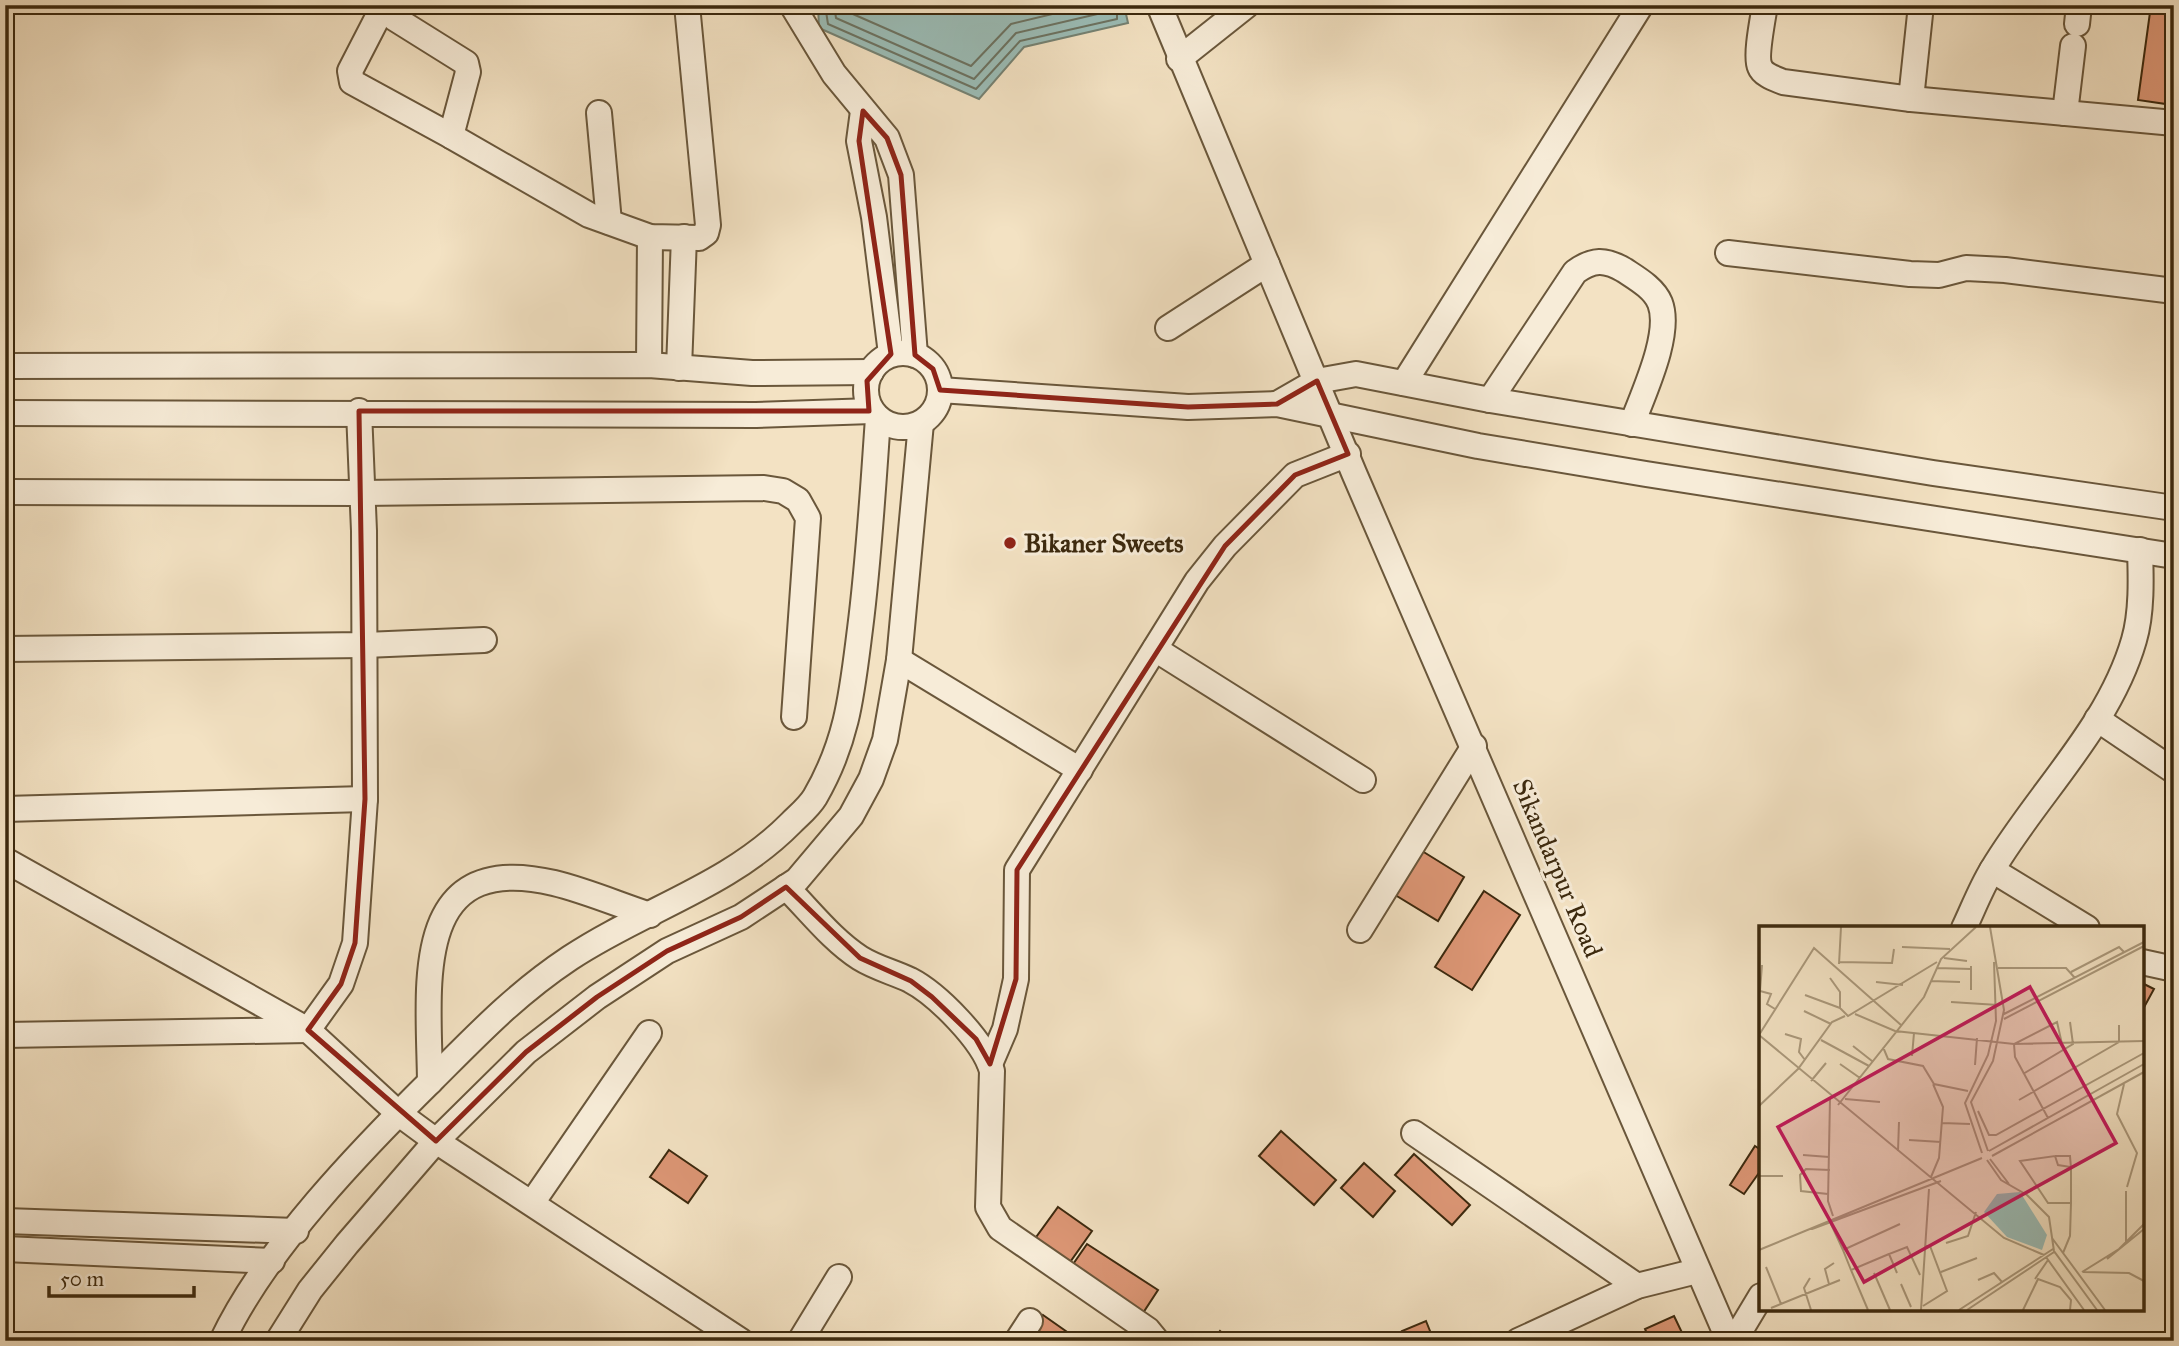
<svg xmlns="http://www.w3.org/2000/svg" width="2179" height="1346" viewBox="0 0 2179 1346" font-family="'IM FELL Great Primer',serif">
<style>
.water{fill:#9bbdb7;stroke:#758273;stroke-width:2}
.lines{fill:none;stroke-linecap:round;stroke-linejoin:round}
.shore{stroke:#6c7362;stroke-width:2}
.building{fill:#dc9675;stroke:#3c290e;stroke-width:2}
.minor-casing{stroke:#6a573b;stroke-width:28}
.minor{stroke:#f7ecd8;stroke-width:24}
.marked{fill:none;stroke:#8f2418;stroke-width:5;stroke-linejoin:round}
.poi-dot{fill:#8f2418;stroke:#f7ecd8;stroke-width:2.5}
.labels{text-anchor:middle;stroke-width:6;stroke-linejoin:round;paint-order:stroke}
.poi-label{font-size:26px;font-weight:bold;fill:#3c290e;stroke:#f7ecd8;text-anchor:start}
.street-label{font-size:26px;fill:#3c290e;stroke:#f7ecd8}
.inset-road{fill:none;stroke:#aa987b;stroke-width:2}
.view{fill:#c2185b;fill-opacity:0.15;stroke:#c2185b;stroke-width:3.5}
.inset-edge{fill:none;stroke:#3c290e;stroke-width:3.5}
</style>
<rect width="100%" height="100%" fill="#f3e2c3"/>
<filter id="stains"><feTurbulence type="fractalNoise" baseFrequency=".00286" numOctaves="4"/><feColorMatrix values="0 0 0 0 .2 0 0 0 0 .09 0 0 0 0 .02 0 0 0 .5 -.17"/></filter>
<radialGradient id="worn" r=".72"><stop offset=".6" stop-color="#630" stop-opacity="0"/><stop offset="1" stop-color="#630" stop-opacity=".3"/></radialGradient>
<polygon class="water" points="818,5 1124,5 1128,23 1024,47 979,99 819,28"/>
<g class="lines">
<g class="shore">
<polyline points="825,5 828,24 976,89 1020,41 1117,19 1117,5"/>
<polyline points="834,5 836,18 974,79 1016,33 1106,12 1109,5"/>
<polyline points="844,5 846,11 971,66 1011,24 1090,5"/>
</g>
</g>
<g class="building">
<polygon points="2151,5 2174,5 2174,98 2167,97 2166,104 2138,100"/>
<polygon points="1414,846 1464,877 1438,921 1387,890"/>
<polygon points="1484,891 1520,915 1472,990 1435,967"/>
<polygon points="2142,983 2154,989 2142,1011"/>
<polygon points="1281,1131 1336,1180 1314,1205 1259,1156"/>
<polygon points="1755,1146 1761,1150 1761,1170 1744,1194 1730,1185"/>
<polygon points="669,1150 707,1176 688,1203 650,1177"/>
<polygon points="1414,1154 1470,1205 1452,1225 1395,1175"/>
<polygon points="1364,1163 1395,1191 1373,1217 1341,1188"/>
<polygon points="1058,1207 1092,1231 1068,1265 1034,1240"/>
<polygon points="1087,1244 1158,1290 1141,1316 1069,1270"/>
<polygon points="1043,1315 1080,1341 1025,1341"/>
<polygon points="1674,1316 1686,1341 1650,1341 1645,1329"/>
<polygon points="1426,1321 1434,1341 1406,1341 1402,1331"/>
<polygon points="1220,1331 1232,1341 1212,1341"/>
</g>
<g class="lines">
<defs>
<g id="minor">
<polyline points="384,5 350,71 352,82 451,136"/>
<polyline points="387,5 394,18 466,63 468,72 451,136 589,215 650,237 699,238 706,233 708,225 687,5"/>
<polyline points="792,5 834,74 887,138 901,175 915,355"/>
<polyline points="1159,5 1354,473 1729,1341"/>
<path d="M1765,5C1763,18 1755,57 1760,67C1763,75 1776,79 1783,82L1911,99L1921,5"/>
<polyline points="2077,24 2079,5"/>
<polyline points="1179,59 1247,5"/>
<polyline points="1911,99 2174,123"/>
<polyline points="863,111 859,141 874,217 891,354"/>
<polyline points="599,113 609,222"/>
<polyline points="2065,113 2073,46"/>
<polyline points="1728,253 1910,274 1939,275 1966,268 2005,270 2174,291"/>
<polyline points="1168,328 1267,264"/>
<circle cx="903" cy="390" r="37"/>
<polyline points="649,365 650,237"/>
<polyline points="5,366 649,365 752,373 871,372"/>
<polyline points="679,368 684,237"/>
<polyline points="1404,383 1641,5"/>
<polyline points="940,390 1188,407 1277,404 1478,446 1646,474 2174,556"/>
<path d="M1490,400L1575,272C1593,259 1605,259 1624,270C1636,278 1654,288 1660,303C1672,334 1643,394 1632,424"/>
<polyline points="1277,404 1317,381 1356,374 1490,400 1933,473 2174,508"/>
<polyline points="5,413 756,415 872,411"/>
<polyline points="5,492 361,493 764,488 783,491 798,500 808,518 794,717"/>
<polyline points="5,649 365,645 484,640"/>
<polyline points="1155,649 1363,780"/>
<polyline points="899,660 1080,770"/>
<polyline points="2097,719 2174,771"/>
<polyline points="5,809 365,799"/>
<polyline points="5,860 308,1030 398,1113 436,1141 741,1341"/>
<polyline points="1992,870 2087,928"/>
<path d="M786,887C810,911 832,940 860,958C876,968 893,972 910,980C937,994 984,1041 992,1071L988,1207L1000,1228L1148,1330L1157,1341"/>
<path d="M1964,928C1973,909 1981,888 1992,870C2037,794 2109,727 2134,640C2142,613 2141,578 2140,550"/>
<polyline points="1360,930 1474,746"/>
<polyline points="2142,962 2174,969"/>
<polyline points="5,1035 308,1030 341,984 355,943 365,799 364,531 359,411"/>
<polyline points="990,1064 1005,1029 1016,979 1017,870 1197,581 1225,546 1295,475 1348,454"/>
<path d="M430,1082C429,986 409,849 554,883C587,891 619,905 650,915"/>
<polyline points="1414,1133 1637,1286"/>
<polyline points="532,1203 649,1033"/>
<polyline points="5,1221 296,1231"/>
<polyline points="5,1249 272,1261"/>
<path d="M222,1341C266,1248 361,1150 434,1078C479,1033 516,994 570,958C642,910 728,887 791,823C799,815 809,807 815,797C848,740 852,692 860,629C869,559 873,488 878,418"/>
<polyline points="278,1341 310,1290 347,1244 436,1141 526,1052 597,997 667,951 741,917 797,880 851,816 871,779 885,740 899,660 921,423"/>
<polyline points="800,1341 839,1277"/>
<polyline points="1017,1341 1030,1321"/>
<polyline points="1518,1341 1637,1286 1697,1271"/>
<polyline points="1734,1341 1761,1296"/>
</g>
</defs>
<use href="#minor" class="minor-casing"/>
<use href="#minor" class="minor"/>
</g>
<path class="marked" d="M863,111L887,138L901,175L915,355L933,369L940,390L1188,407L1277,404L1317,381L1348,454L1295,475L1225,546L1017,870L1016,979L990,1064L976,1039L932,997L911,981L860,958L786,887L741,917L667,951L597,997L526,1052L436,1141L308,1030L341,984L355,943L365,799L359,411H869L867,381L891,354L859,141Z"/>
<circle class="poi-dot" cx="1010" cy="543" r="7"/>
<g class="labels">
<g class="poi-label">
<text x="1024" y="552">Bikaner Sweets</text>
</g>
<g class="street-label">
<text transform="translate(1558 868) rotate(67)" y="9">Sikandarpur Road</text>
</g>
</g>
<g transform="translate(1759 926)">
<rect width="385" height="385" fill="#f3e2c3"/>
<path d="M261,266L288,309L283,324L248,311L225,286L238,268Z" fill="#9bbdb7"/>
<path class="inset-road" d="M143,21L191,23M185,32L208,35M80,36L133,37L135,23M80,38L82,1M3,39L1,65L12,68L8,78L16,83M178,42L212,43M239,42H307L316,52M312,46L360,21L365,26M71,52L81,66V82L89,90L178,36M172,55L201,56M117,56L144,59M212,64V40M46,69L81,82M192,76L239,79M45,85L72,98M96,88L136,105L255,118L385,115M245,88L385,16M245,93L385,20M26,108L42,113L40,126L46,134M0,109L245,312L285,329M0,109L55,22L142,99M62,114L110,140M94,120L113,135M124,121L129,133L164,140L175,158L209,165M153,130L155,107M81,138L101,152M216,139L218,112M264,148L314,118L311,96M52,155L67,137M365,158L358,188L378,227L368,261M71,173L69,275L74,290M86,173L121,176M260,174L360,116V99M79,179L165,71L182,33L217,1M0,180L39,143L73,96L86,90M219,185L230,209H237L385,127M289,192L256,131L255,118L298,96L303,118M183,197L211,198M150,214L182,216M139,225L140,196M229,225L212,176L234,135L245,84L231,1M230,225L385,138M223,227L206,177L229,129L237,95L235,36M44,229L70,231M233,230L385,146M296,230H311L312,242M231,233L250,258M228,234L242,254L268,269L290,291L295,325L338,384M0,250H24M172,251L180,232L184,181L174,158M69,268L42,265L41,249L47,243L71,244M72,298L84,324M53,303L182,255M293,312L346,384M367,316V265M187,317L209,310L217,286M0,324L223,232M304,327L311,310L312,277V241L299,239L296,230L261,235L289,277H312M287,331L325,384M348,333L385,303M7,341L22,378M92,344L84,324L141,298M182,346L218,332M323,346L360,323L385,298M324,346L370,347L385,355M115,347L131,384M138,347L130,328L148,321L161,349M51,352L45,362L52,384M276,353L289,334M219,354L235,347L243,356M70,358L66,343L75,337M142,358L152,381M164,380L188,365L171,320H167M12,382L81,354M109,384L92,344L130,328M162,384L170,263M200,384L294,323M208,384L295,326M264,384L279,353L301,361L312,374L311,384"/>
<path class="view" d="M271,61L357,217L105,356L19,201Z"/>
<rect width="385" height="385" class="inset-edge"/>
</g>
<rect width="2179" height="1346" fill="none" stroke="#f3e2c3" stroke-width="28"/>
<rect x="7" y="7" width="2165" height="1332" fill="none" stroke="#3c290e" stroke-width="3.5"/>
<rect x="14" y="14" width="2151" height="1318" fill="none" stroke="#3c290e" stroke-width="2"/>
<path d="M49 1286v10h145v-10" fill="none" stroke="#3c290e" stroke-width="3.5"/>
<text x="60" y="1286" font-size="21" fill="#3c290e" stroke="#f7ecd8" stroke-width="5" paint-order="stroke">50 m</text>
<rect width="100%" height="100%" filter="url(#stains)"/>
<rect width="100%" height="100%" fill="url(#worn)"/>
</svg>
